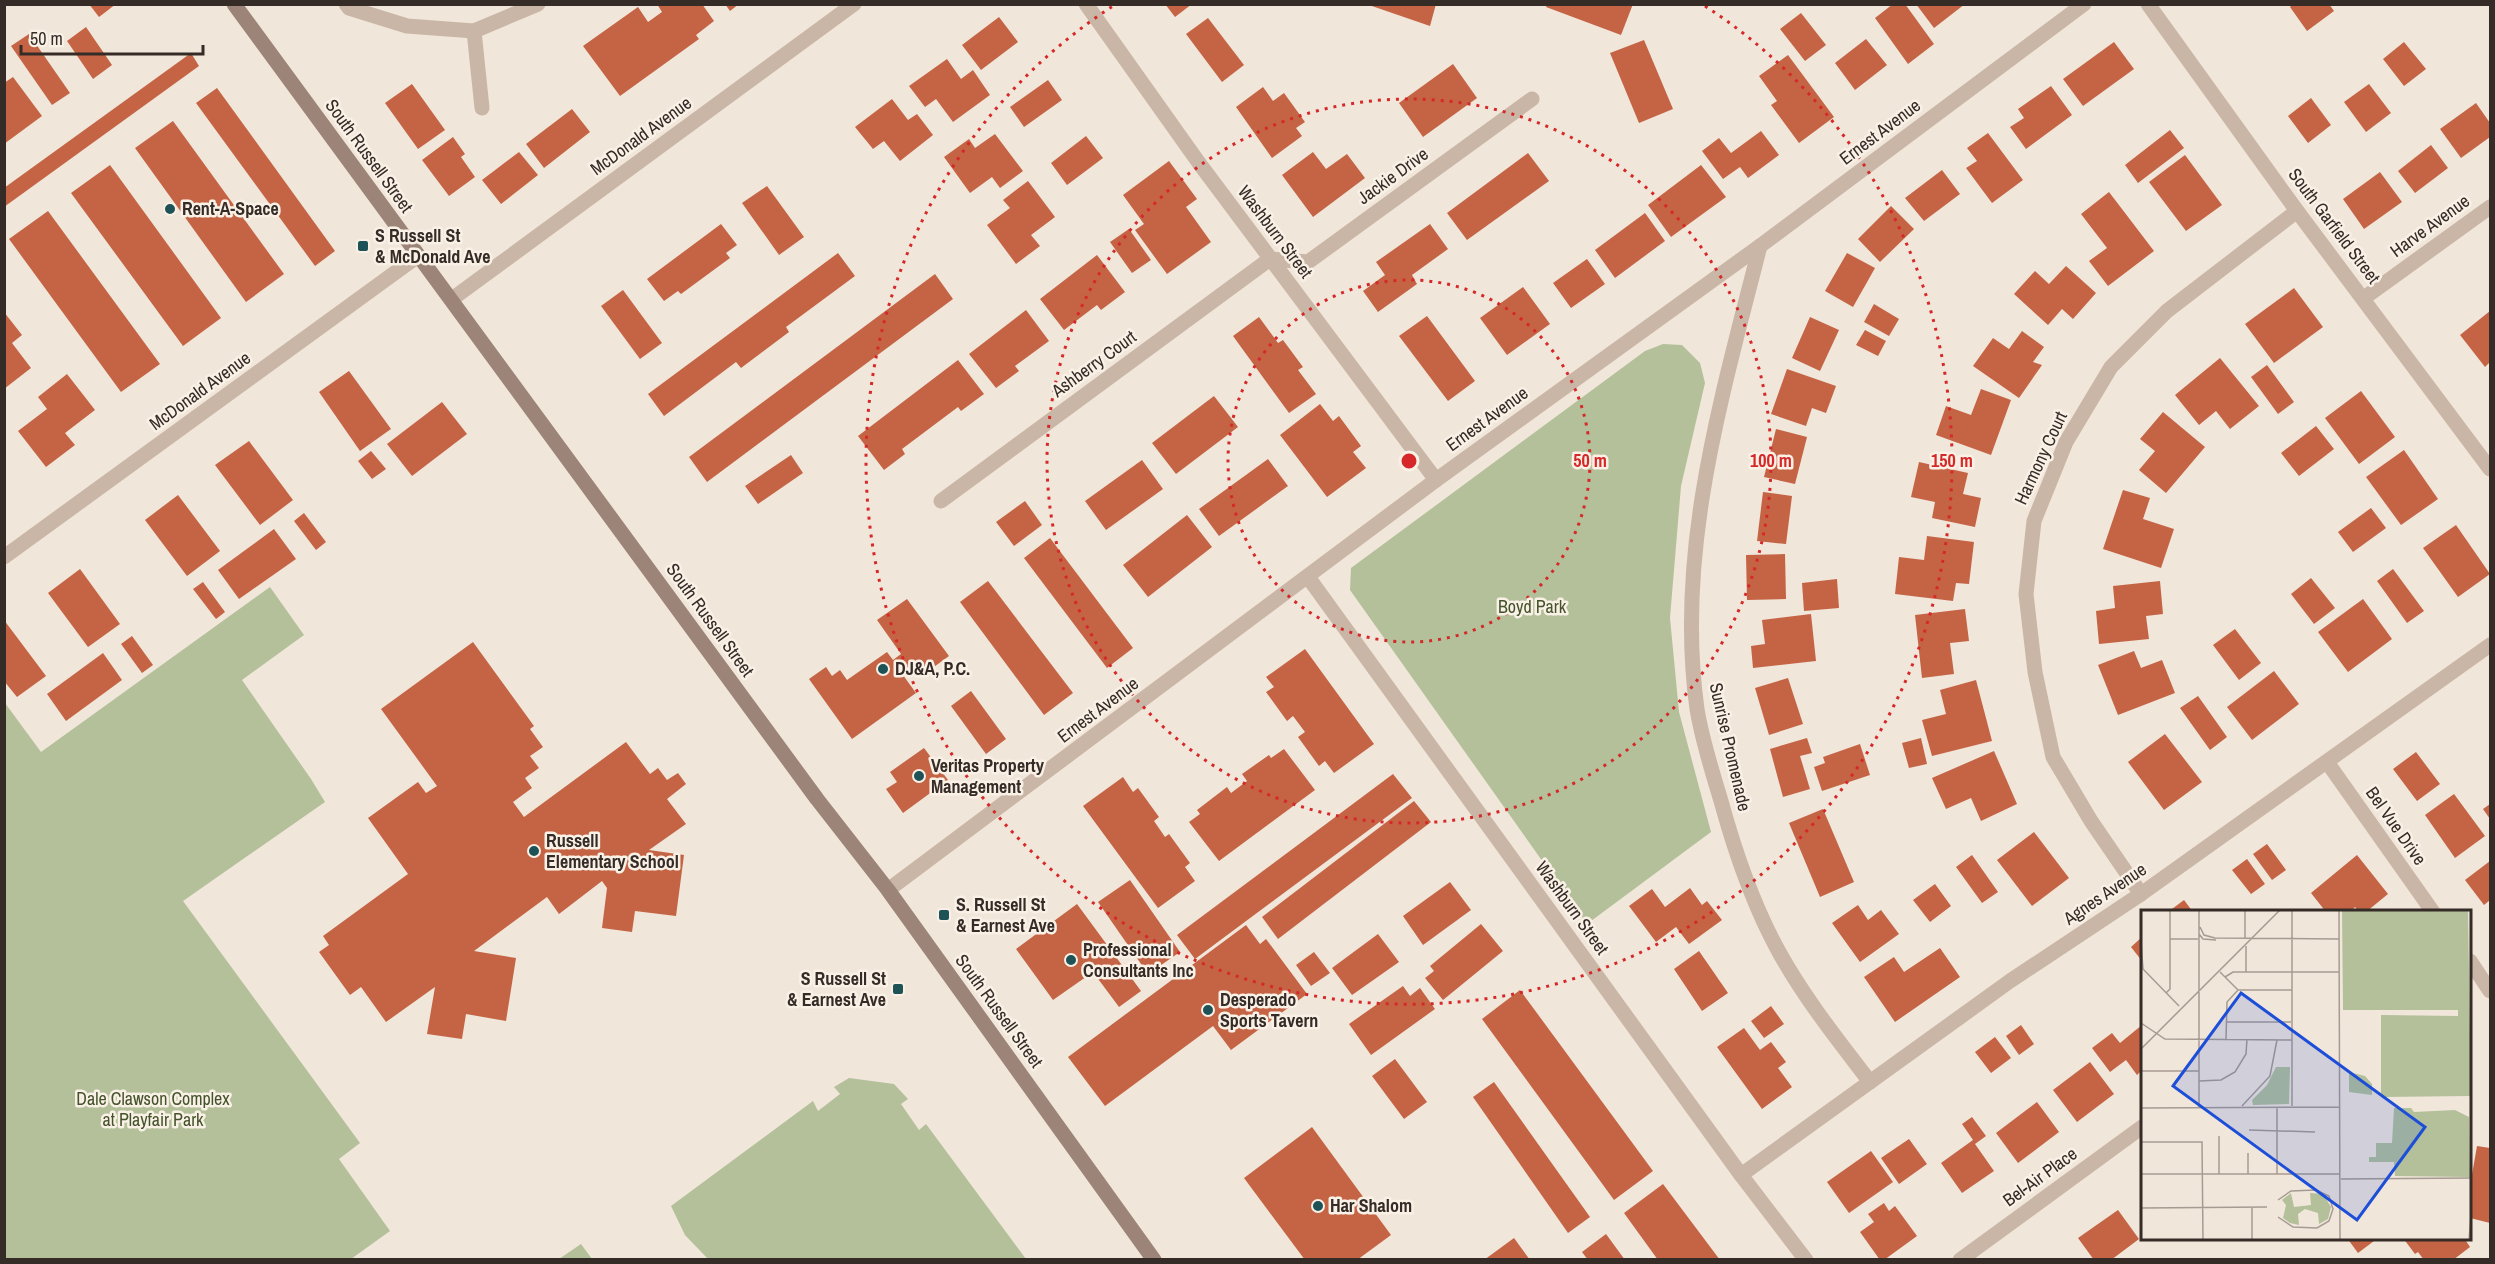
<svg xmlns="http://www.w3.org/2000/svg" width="2495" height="1264" viewBox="0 0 2495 1264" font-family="'Archivo Narrow',sans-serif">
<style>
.green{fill:#b3c09a}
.building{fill:#c46445}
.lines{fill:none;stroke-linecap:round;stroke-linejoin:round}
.street{stroke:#c9b6a6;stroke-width:15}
.secondary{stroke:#9c8578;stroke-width:15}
.ring{fill:none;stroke:#d62828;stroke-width:3;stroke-dasharray:3 6}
.poi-dot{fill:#1d5256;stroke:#f9f0e6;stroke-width:2}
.labels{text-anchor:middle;stroke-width:5;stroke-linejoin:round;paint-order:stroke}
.street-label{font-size:18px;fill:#352b27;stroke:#f9f0e6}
.poi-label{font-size:18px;font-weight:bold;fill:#352b27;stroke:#f9f0e6;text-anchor:start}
.park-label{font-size:18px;fill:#44532b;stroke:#f9f0e6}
.inset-road{fill:none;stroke:#a69b92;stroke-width:1.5}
.view{fill:#1d4ed8;fill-opacity:0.15;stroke:#1d4ed8;stroke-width:3}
.inset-edge{fill:none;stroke:#352b27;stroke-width:3}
.centre{fill:#d62828;stroke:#f9f0e6;stroke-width:3}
.ring-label{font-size:18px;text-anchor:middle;font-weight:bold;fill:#d62828;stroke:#f9f0e6;stroke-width:5;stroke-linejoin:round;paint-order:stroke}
</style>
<rect width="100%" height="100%" fill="#f1e6da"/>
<g class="green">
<polygon points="1663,344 1682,345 1700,363 1705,383 1681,486 1670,618 1679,712 1711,832 1587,924 1350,590 1351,568 1645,351"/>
<polygon points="270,587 304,635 242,680 311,779 325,802 183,901 360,1143 339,1159 390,1231 351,1259 5,1259 5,703 41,752"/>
<polygon points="849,1078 894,1084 908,1099 901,1104 919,1130 926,1124 1026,1259 708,1259 685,1235 671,1206 813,1101 818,1111 840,1094 834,1087"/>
<polygon points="581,1244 592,1259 559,1259"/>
</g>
<g class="building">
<polygon points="89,4 116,4 99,17"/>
<polygon points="657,4 702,4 714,21 696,35 699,39 620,96 583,46 638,7 648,22 662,12"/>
<polygon points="725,4 739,4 730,11"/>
<polygon points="1165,4 1192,4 1175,17"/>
<polygon points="1366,4 1436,4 1430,26"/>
<polygon points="1547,4 1633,4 1621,35 1546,7"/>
<polygon points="1893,4 1905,4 1934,44 1908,64 1875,18"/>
<polygon points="1916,4 1965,4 1934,28"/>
<polygon points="2293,4 2329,4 2334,11 2307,31 2290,7"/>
<polygon points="1801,13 1826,45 1805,61 1780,29"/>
<polygon points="999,17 1018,42 981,70 962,45"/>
<polygon points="1208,18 1244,65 1222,82 1186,34"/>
<polygon points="86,27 112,65 93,79 67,41"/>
<polygon points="29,34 70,93 52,105 11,46"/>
<polygon points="1866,39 1887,65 1855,90 1835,63"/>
<polygon points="1644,40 1673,109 1639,123 1610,53"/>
<polygon points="2114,42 2134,69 2083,106 2063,79"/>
<polygon points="2404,42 2426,69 2404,86 2383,59"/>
<polygon points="191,53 199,66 4,207 4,188"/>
<polygon points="1788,55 1834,117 1799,143 1771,105 1777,101 1759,76"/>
<polygon points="947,59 961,79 973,70 990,95 953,122 936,99 925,107 909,86"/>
<polygon points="1453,64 1477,98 1423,137 1399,103"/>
<polygon points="13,77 42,116 4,144 4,83"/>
<polygon points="1048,80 1062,100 1024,127 1010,107"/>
<polygon points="412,84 445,130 418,149 385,103"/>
<polygon points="2369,84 2391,113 2366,132 2344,102"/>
<polygon points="2051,86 2072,115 2026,149 2010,127 2024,118 2018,109"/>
<polygon points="1263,87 1273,101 1284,93 1305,122 1296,128 1302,136 1272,158 1236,107"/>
<polygon points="217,88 335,251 315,266 196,103"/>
<polygon points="2311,98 2331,125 2308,143 2288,116"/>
<polygon points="892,99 908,120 917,114 933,135 900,161 884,141 873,149 855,127"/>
<polygon points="2476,103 2490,123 2490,137 2461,158 2440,129"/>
<polygon points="572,109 590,132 544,168 526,144"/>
<polygon points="173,121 284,274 246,302 135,148"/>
<polygon points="2170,130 2184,148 2138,183 2125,165"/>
<polygon points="1761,131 1779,155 1748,178 1740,167 1723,179 1702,151 1719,138 1731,153"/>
<polygon points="1988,133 2023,180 1992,203 1966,168 1977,161 1967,148"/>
<polygon points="995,134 1023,171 1000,188 992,177 970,193 944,157 969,139 975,148"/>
<polygon points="1086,136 1103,158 1067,185 1051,163"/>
<polygon points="453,137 465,154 461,157 475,177 449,196 422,160"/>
<polygon points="2431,145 2448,168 2415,193 2398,171"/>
<polygon points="519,152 538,175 501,204 482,180"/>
<polygon points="1313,152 1326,169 1347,154 1365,178 1313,217 1282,175"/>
<polygon points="1528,153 1549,181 1467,240 1447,213"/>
<polygon points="2185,155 2222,205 2186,231 2149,182"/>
<polygon points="1169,161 1197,199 1186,207 1211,242 1167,274 1135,230 1144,224 1123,195"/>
<polygon points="110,165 221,318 183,346 71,193"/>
<polygon points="1701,165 1726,197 1671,237 1648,205"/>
<polygon points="1942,170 1960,194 1924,221 1905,198"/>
<polygon points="2380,172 2402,202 2364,229 2343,199"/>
<polygon points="1028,181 1055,217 1031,235 1040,246 1016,264 987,225 1010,208 1003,200"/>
<polygon points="767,186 804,237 779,255 742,203"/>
<polygon points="2109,192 2154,251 2108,286 2089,261 2107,248 2081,214"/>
<polygon points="1891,206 1914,229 1880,262 1858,239"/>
<polygon points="48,211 160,364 121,392 9,239"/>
<polygon points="1645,213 1665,241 1615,278 1595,250"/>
<polygon points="721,224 737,245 726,253 730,258 681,294 678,291 664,301 647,279"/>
<polygon points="1430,224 1448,249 1412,275 1417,284 1378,312 1363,291 1385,275 1376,262"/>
<polygon points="1129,229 1151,260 1132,273 1110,242"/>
<polygon points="838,253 855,276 786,327 789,332 741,368 736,362 664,416 648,394"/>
<polygon points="1847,253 1875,268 1853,307 1825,291"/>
<polygon points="1097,255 1125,292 1101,310 1097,305 1064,330 1040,299"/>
<polygon points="1587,259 1605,284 1571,308 1553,283"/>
<polygon points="2066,266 2096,293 2073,319 2062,309 2048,325 2014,294 2035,271 2049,284"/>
<polygon points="935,274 953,299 707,482 689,457"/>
<polygon points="1523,287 1550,324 1507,355 1480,318"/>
<polygon points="2294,288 2323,327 2274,363 2245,324"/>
<polygon points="623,290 662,343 640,359 601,306"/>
<polygon points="1874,304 1899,319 1889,336 1864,322"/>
<polygon points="1026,310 1049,341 1015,366 1019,371 996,388 969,354"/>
<polygon points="2490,311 2490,362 2485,367 2460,335"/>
<polygon points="4,312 22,335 12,343 31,368 4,389"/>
<polygon points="1427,316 1475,381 1448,401 1399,336"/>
<polygon points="1259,317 1278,343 1283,340 1303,367 1298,370 1316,394 1289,413 1233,336"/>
<polygon points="1810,317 1839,330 1820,371 1792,358"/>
<polygon points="1865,330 1886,341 1878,356 1856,345"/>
<polygon points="2022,331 2044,347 2033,362 2042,365 2019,398 1973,366 1993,338 2009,349"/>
<polygon points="2220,358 2259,406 2230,429 2216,411 2199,425 2175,395"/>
<polygon points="958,360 984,394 961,411 958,407 902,449 905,454 884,470 858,436"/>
<polygon points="2267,365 2294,402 2278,414 2251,377"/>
<polygon points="1787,369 1836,386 1826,413 1812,408 1806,426 1771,414"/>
<polygon points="349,371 391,429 360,451 319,392"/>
<polygon points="67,374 95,410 65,433 75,445 46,467 18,431 47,409 38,397"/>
<polygon points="1981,389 2011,400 1991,455 1936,435 1946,406 1971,415"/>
<polygon points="2361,391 2395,437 2359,464 2325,418"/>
<polygon points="1214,396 1238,427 1176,474 1152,443"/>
<polygon points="442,402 467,434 412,476 387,444"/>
<polygon points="1320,404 1333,421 1339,416 1361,446 1353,452 1366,468 1327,497 1280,435"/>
<polygon points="2163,412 2205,447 2166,493 2139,470 2155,451 2140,439"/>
<polygon points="2316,426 2334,449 2299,476 2281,453"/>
<polygon points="1776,429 1807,437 1795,484 1764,477"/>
<polygon points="249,441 293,500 260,525 215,465"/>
<polygon points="2404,450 2438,499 2401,525 2366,477"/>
<polygon points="371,451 386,469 372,479 358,461"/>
<polygon points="791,455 803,473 758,504 745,486"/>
<polygon points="1268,459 1288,486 1219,536 1199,509"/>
<polygon points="1142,460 1163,489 1106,530 1085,501"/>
<polygon points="1919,462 1968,473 1963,494 1981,498 1975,527 1932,518 1935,502 1911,497"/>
<polygon points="2123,490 2150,498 2143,519 2174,529 2161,568 2103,549"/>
<polygon points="1763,492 1792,496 1786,544 1757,541"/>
<polygon points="178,495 220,551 187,576 145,520"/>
<polygon points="1025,501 1042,525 1014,546 996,522"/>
<polygon points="2371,508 2386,528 2353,552 2338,532"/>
<polygon points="304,513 326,542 316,550 294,521"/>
<polygon points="1187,515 1212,547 1148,597 1123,565"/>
<polygon points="2456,525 2490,574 2458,597 2423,548"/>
<polygon points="274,529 296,559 239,599 218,570"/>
<polygon points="1927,536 1974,542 1969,584 1956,583 1953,601 1895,594 1899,557 1924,560"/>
<polygon points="1050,538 1133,648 1107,668 1024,558"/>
<polygon points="1785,554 1786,599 1747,600 1746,555"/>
<polygon points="80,569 120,624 88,647 48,593"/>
<polygon points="2393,569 2424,611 2407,623 2377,581"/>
<polygon points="2311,578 2335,608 2314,624 2291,594"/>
<polygon points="1837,579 1839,608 1804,611 1802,583"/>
<polygon points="988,581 1073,693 1044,715 960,602"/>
<polygon points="2160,581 2163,614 2146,616 2149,639 2099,644 2096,611 2115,608 2113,586"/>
<polygon points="203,582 225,612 216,619 193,589"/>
<polygon points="907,599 949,656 920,677 910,663 900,671 916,693 852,739 809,679 826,667 832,676 840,670 847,680 887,652 893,660 901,654 877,620"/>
<polygon points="2363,599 2392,639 2348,672 2318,632"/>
<polygon points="1965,609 1969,641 1950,643 1954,674 1922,678 1915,615"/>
<polygon points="1811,614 1816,661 1753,668 1751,646 1765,644 1762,620"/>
<polygon points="4,620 46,676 17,697 4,681"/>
<polygon points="2235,629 2261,663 2239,680 2213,645"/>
<polygon points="132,636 153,665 142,673 121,644"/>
<polygon points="473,642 534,726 530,729 543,747 530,756 539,768 525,778 532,788 513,802 524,817 626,742 650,774 658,768 667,780 678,773 686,784 667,799 686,824 649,850 684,855 676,916 635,911 632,932 602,928 607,888 602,881 559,914 547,897 474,951 516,958 506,1021 466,1014 462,1039 427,1034 435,987 386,1022 361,987 350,995 319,952 329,945 323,936 408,874 368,818 418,782 426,793 437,786 381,709"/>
<polygon points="1305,649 1374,744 1334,773 1325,761 1319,766 1298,737 1305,732 1293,716 1287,721 1266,692 1274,687 1266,677"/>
<polygon points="2134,651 2141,668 2162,660 2175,693 2118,715 2098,665"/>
<polygon points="103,653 122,680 66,721 47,694"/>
<polygon points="2274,671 2299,704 2252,740 2227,707"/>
<polygon points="1788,678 1803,724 1769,735 1755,688"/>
<polygon points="1976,680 1992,741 1932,756 1922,720 1946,714 1940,690"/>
<polygon points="971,691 1006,739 986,754 951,706"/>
<polygon points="2198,696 2227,737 2210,750 2180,708"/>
<polygon points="2165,734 2202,782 2164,810 2128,762"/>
<polygon points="1807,738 1812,753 1800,756 1810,789 1783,797 1770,749"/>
<polygon points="1921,738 1927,764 1909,768 1902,743"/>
<polygon points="1860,744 1870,775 1822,791 1814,767 1825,763 1823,757"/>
<polygon points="924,748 948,780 903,813 886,789 897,782 890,772"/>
<polygon points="1284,749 1315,790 1219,861 1189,822 1200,814 1197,810 1227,787 1231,793 1247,781 1242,774 1269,755 1271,758"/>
<polygon points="1994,751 2017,804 1981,821 1971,798 1946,809 1932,778"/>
<polygon points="2416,752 2440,784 2417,801 2393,769"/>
<polygon points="1393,774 1412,798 1195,959 1177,935"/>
<polygon points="1123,777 1133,792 1138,788 1159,817 1154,821 1165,837 1169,834 1190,863 1185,867 1195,881 1158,908 1083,806"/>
<polygon points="2454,794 2485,836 2455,858 2425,815"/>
<polygon points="1414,801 1431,822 1278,939 1262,917"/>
<polygon points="2490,804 2490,819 2483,809"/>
<polygon points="1823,809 1854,882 1820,897 1789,823"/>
<polygon points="2034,832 2069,878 2032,906 1997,860"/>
<polygon points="2267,844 2286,870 2272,880 2253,854"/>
<polygon points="1972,855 1998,892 1982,903 1956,867"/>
<polygon points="2357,855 2388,894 2366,912 2359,912 2355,907 2350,912 2326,912 2311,893"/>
<polygon points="2247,859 2265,884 2251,894 2232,870"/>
<polygon points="2490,861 2490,900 2484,905 2465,880"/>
<polygon points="1130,880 1180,952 1148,974 1098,902"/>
<polygon points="1450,882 1471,910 1423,945 1403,916"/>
<polygon points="1935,884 1951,906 1930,922 1913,900"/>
<polygon points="1690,888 1702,905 1707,901 1722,920 1689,944 1676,927 1656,942 1629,906 1652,889 1665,907"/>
<polygon points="2184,900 2193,912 2168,912"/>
<polygon points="1077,904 1141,991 1119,1007 1093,972 1053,1000 1016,949"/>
<polygon points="1858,905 1868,920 1881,910 1899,934 1860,962 1832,923"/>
<polygon points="1481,924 1503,951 1443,1000 1425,978 1434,971 1430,966"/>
<polygon points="1246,925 1260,944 1266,939 1307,994 1231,1050 1213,1026 1105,1106 1068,1057"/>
<polygon points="1378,934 1399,962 1352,995 1332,968"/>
<polygon points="2142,937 2142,961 2131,947"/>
<polygon points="1940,948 1960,977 1895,1022 1864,977 1894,957 1904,972"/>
<polygon points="1699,951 1728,993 1702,1011 1674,969"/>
<polygon points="1314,952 1330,973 1311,986 1296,965"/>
<polygon points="1403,986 1410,996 1420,988 1435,1009 1371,1055 1349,1024"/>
<polygon points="1520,990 1653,1171 1614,1200 1482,1019"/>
<polygon points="1771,1006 1784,1024 1764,1038 1751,1021"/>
<polygon points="2021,1025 2034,1044 2019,1055 2006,1036"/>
<polygon points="2142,1025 2142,1070 2137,1075 2126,1060 2110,1072 2092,1048 2112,1033 2120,1043"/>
<polygon points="1744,1028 1760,1050 1771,1042 1786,1062 1778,1068 1792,1087 1762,1109 1717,1047"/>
<polygon points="1995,1037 2011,1058 1991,1073 1975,1052"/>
<polygon points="1395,1059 1427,1102 1404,1119 1372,1076"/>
<polygon points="2090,1062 2114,1094 2077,1122 2053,1090"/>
<polygon points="1494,1082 1590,1217 1568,1233 1473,1097"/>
<polygon points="2037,1102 2059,1132 2018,1163 1996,1133"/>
<polygon points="1972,1117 1986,1136 1975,1144 1994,1171 1962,1193 1941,1163 1973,1140 1962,1124"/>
<polygon points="1312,1127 1391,1235 1357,1260 1305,1260 1244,1178"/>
<polygon points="1909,1139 1927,1164 1899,1184 1881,1158"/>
<polygon points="2477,1146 2490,1148 2490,1223 2470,1218 2470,1186"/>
<polygon points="1871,1151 1893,1182 1849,1213 1827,1182"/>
<polygon points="1663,1184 1720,1260 1658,1260 1624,1213"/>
<polygon points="1884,1203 1889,1211 1895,1206 1917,1236 1884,1260 1880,1260 1860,1232 1874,1222 1868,1214"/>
<polygon points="2118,1210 2139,1239 2111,1260 2094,1260 2078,1238"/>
<polygon points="1606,1234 1625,1260 1588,1260 1582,1252"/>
<polygon points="1514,1238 1530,1260 1484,1260"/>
<polygon points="2347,1238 2378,1238 2358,1253"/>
<polygon points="2403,1238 2464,1238 2470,1247 2453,1260 2424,1260 2418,1252 2415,1254"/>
</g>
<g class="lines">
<g class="street">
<polyline points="346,4 349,8 407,26 474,31 538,4"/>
<polyline points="1086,4 1199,163 1436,480"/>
<polyline points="2148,4 2297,211 2490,469"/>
<polyline points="474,31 482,108"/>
<path d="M1760,246C1722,396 1675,551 1697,709C1702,740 1712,771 1721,801C1735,852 1753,905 1779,952C1805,999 1838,1040 1870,1082"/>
<polyline points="2364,298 2490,207"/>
<polyline points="452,299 854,4"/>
<polyline points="941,501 1270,259 1308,262 1532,99"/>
<polyline points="4,557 418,256"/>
<polyline points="1308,577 1741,1175 1806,1260"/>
<polyline points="2327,762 2433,912"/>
<polyline points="888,890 1436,480 1760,246 2084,4"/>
<polyline points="2141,894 2091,821 2053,757 2035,672 2026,594 2034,521 2066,442 2111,367 2167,311 2297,211"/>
<polyline points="2470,961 2490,991"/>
<polyline points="1741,1175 2010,981 2141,894 2490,645"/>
<polyline points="1960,1260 2142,1127"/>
</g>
<polyline class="secondary" points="234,4 817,799 888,890 1154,1260"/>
</g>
<g class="ring">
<circle cx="1409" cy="461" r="181"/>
<circle cx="1409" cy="461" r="362"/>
<path d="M1705 6A543 543 0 1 1 1113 6"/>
</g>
<g class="poi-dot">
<circle cx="170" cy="209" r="6"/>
<rect x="357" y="240" width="12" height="12" rx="3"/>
<circle cx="883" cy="669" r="6"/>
<circle cx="919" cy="776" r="6"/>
<circle cx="534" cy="851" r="6"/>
<rect x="938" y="909" width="12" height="12" rx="3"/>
<circle cx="1071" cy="960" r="6"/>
<rect x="892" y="983" width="12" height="12" rx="3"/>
<circle cx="1208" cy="1010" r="6"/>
<circle cx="1318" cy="1206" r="6"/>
</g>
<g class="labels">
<g class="street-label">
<text transform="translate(1880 132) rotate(-37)" y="6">Ernest Avenue</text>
<text transform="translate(641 136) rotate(-36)" y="6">McDonald Avenue</text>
<text transform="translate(369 156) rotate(54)" y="6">South Russell Street</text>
<text transform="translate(1393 176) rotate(-36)" y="6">Jackie Drive</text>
<text transform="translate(2334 226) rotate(53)" y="6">South Garfield Street</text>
<text transform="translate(2430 226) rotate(-36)" y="6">Harve Avenue</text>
<text transform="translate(1275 232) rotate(53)" y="6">Washburn Street</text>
<text transform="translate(1094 364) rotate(-36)" y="6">Ashberry Court</text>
<text transform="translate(200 391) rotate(-36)" y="6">McDonald Avenue</text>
<text transform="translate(1487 419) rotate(-36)" y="6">Ernest Avenue</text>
<text transform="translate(2041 458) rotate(-65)" y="6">Harmony Court</text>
<text transform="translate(710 620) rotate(54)" y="6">South Russell Street</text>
<text transform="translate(1098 710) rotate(-37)" y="6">Ernest Avenue</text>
<text transform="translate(1730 747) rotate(77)" y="6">Sunrise Promenade</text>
<text transform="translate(2396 826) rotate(55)" y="6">Bel Vue Drive</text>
<text transform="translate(2105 894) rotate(-34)" y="6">Agnes Avenue</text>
<text transform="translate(1572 908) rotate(54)" y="6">Washburn Street</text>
<text transform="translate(999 1011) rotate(54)" y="6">South Russell Street</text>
<text transform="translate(2040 1177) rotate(-36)" y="6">Bel-Air Place</text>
</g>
<g class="poi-label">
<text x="182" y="215">Rent-A-Space</text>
<text x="375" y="242">S Russell St<tspan x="375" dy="21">&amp; McDonald Ave</tspan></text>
<text x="895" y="675">DJ&amp;A, P.C.</text>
<text x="931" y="772">Veritas Property<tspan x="931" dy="21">Management</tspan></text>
<text x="546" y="847">Russell<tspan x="546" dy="21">Elementary School</tspan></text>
<text x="956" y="911">S. Russell St<tspan x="956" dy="21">&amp; Earnest Ave</tspan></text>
<text x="1083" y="956">Professional<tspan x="1083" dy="21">Consultants Inc</tspan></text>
<text x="886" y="985" text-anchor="end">S Russell St<tspan x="886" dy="21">&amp; Earnest Ave</tspan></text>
<text x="1220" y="1006">Desperado<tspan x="1220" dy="21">Sports Tavern</tspan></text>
<text x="1330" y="1212">Har Shalom</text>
</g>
<g class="park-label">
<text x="1532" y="613">Boyd Park</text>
<text x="153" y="1105">Dale Clawson Complex<tspan x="153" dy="21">at Playfair Park</tspan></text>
</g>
</g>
<g transform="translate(2141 910)">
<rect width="330" height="330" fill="#f1e6da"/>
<path d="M201,0H327L330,186L240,187V105L317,106V100H202ZM135,157H149L148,194L112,195L111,190L126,175ZM208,162L224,166L231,174V185L208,182ZM253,198H270L273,202L314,200L328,207L329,267L254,266L253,252H228V247H235V233H251ZM150,283L153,297L170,295L169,283L182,284L190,297L187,309L178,314L177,303L164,299L157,304L158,315L149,313L142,308L145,295L141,290Z" fill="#b3c09a"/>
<path class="inset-road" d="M198,0L199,330M59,17L63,25L74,28L198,29M58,24L62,29L75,30M29,29H57M104,29V0M0,33L2,59L38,96M79,62L97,80M105,62V36M84,67L92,62H198M25,83L29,79V0M86,112H150M0,113L24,129L151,130M85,129L86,92L97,80H151M0,139L139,0M0,161H58M58,171L80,170L94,162L105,144L106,129M101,196L129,166L136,130M151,196V0M136,197V264M0,198L198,197M58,198V0M108,220L174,222M78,226V264M0,232H61L62,330M0,264H199M107,264V243M200,269L330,268M137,290L150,281L175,280L188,286L192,299L188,311L176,318L152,317L137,307M0,298L126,297M111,298V330M328,330L330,306"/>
<path class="view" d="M100,83L284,217L216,310L32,176Z"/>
<rect width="330" height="330" class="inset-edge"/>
</g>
<circle cx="1409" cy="461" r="9" class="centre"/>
<g class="ring-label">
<text x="1590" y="467">50 m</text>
<text x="1771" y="467">100 m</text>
<text x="1952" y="467">150 m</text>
</g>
<rect width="2495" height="1264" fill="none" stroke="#352b27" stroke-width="12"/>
<path d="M21 45v9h182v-9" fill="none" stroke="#352b27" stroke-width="3"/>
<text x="30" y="45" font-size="18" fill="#352b27" stroke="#f9f0e6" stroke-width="4.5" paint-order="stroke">50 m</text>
</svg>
